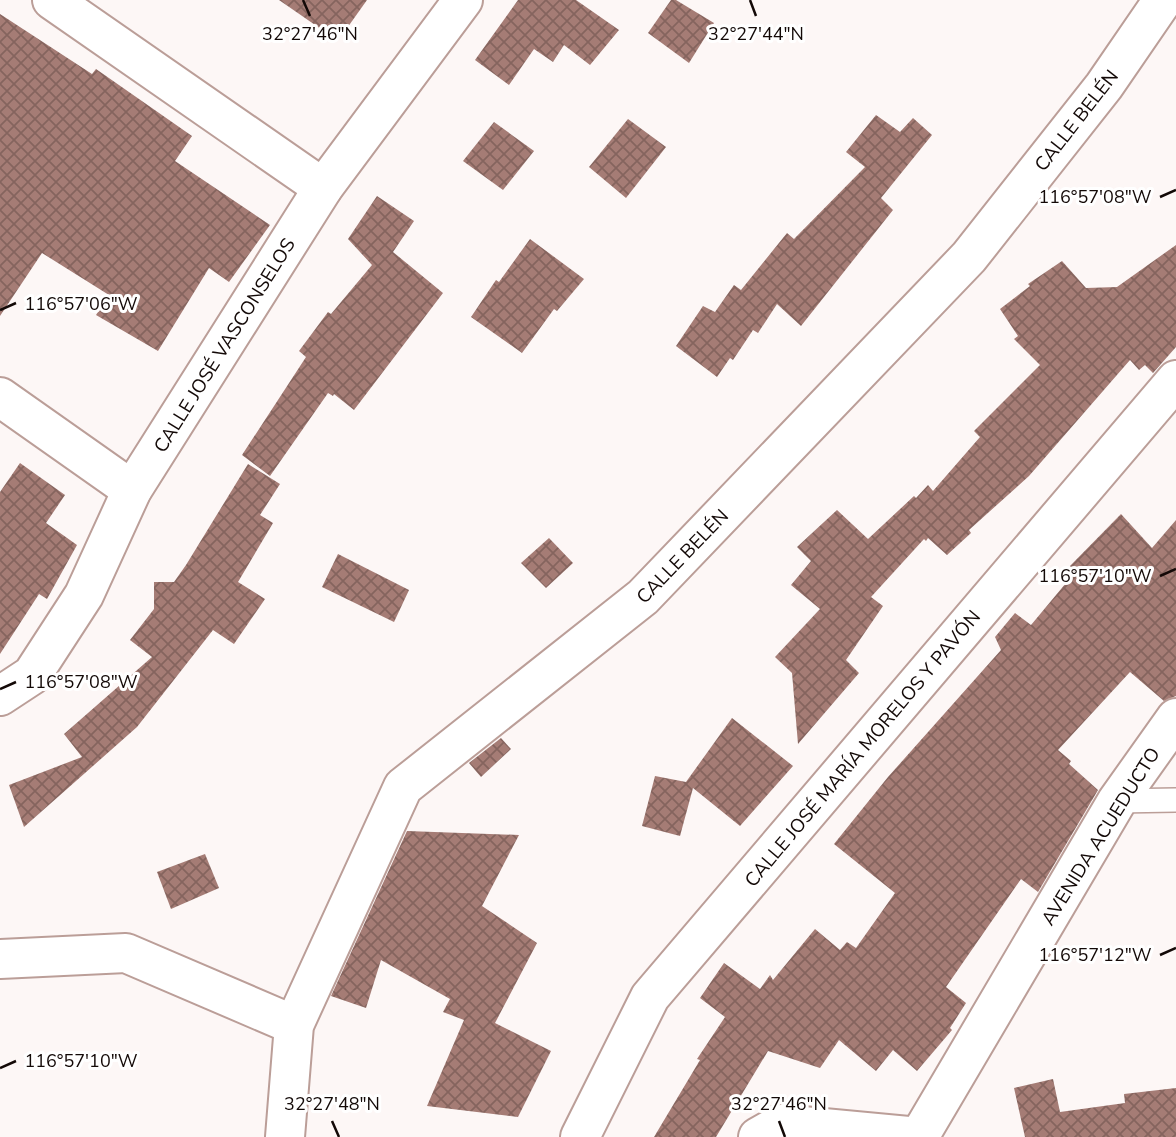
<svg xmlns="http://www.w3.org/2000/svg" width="1176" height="1137" viewBox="0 0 1176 1137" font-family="'Nunito Sans',sans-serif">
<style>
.building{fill:url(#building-cross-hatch)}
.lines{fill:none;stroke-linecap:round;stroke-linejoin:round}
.service-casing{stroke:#bb9e98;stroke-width:26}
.minor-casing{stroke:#bb9e98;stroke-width:42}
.service{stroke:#fff;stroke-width:23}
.minor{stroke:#fff;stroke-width:38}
.ticks{fill:none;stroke:#130907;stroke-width:2.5}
.labels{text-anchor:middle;stroke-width:6;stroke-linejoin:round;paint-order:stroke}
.street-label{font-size:19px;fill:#130907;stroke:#fff}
.ticks-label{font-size:18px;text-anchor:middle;fill:#130907;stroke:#fff;stroke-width:6;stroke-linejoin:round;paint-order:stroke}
</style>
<defs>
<pattern id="building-cross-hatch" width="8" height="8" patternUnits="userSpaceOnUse" patternTransform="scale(1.75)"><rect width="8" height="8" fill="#a57c75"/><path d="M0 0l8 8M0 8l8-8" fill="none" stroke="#85645e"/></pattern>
</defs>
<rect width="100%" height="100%" fill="#fdf7f6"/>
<g class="building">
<polygon points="279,0 367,0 345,31 331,36"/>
<polygon points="518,0 576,0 619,30 590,65 564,45 553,62 534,49 509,85 475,60"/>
<polygon points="671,0 676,0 714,23 689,63 648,33"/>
<polygon points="0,14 92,74 96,69 192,136 175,161 270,225 229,282 209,268 158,351 96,315 109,295 42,253 0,316"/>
<polygon points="876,115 900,132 913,118 932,135 881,198 893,210 801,326 777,304 758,333 753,330 733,360 730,358 717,377 676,346 703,306 715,312 734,285 741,290 787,233 794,239 865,167 846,152"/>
<polygon points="628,119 666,147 626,198 589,167"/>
<polygon points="494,122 534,151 503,190 463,161"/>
<polygon points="377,196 414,221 393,252 443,293 354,410 334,394 333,396 328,393 270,476 242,455 306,357 299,351 328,312 331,314 372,265 348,239"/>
<polygon points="530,239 584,279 557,311 554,309 522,353 471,317 496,280 499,282"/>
<polygon points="1176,245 1176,347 1153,373 1145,365 1139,370 1130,360 1029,476 969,530 971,533 947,555 928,538 926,541 924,539 871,597 883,606 846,660 859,673 798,744 792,673 775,657 820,609 791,585 811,561 797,547 837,510 868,539 914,496 916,498 928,485 933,491 980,437 974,431 1040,365 1014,339 1018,336 1000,309 1030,286 1028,284 1062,261 1086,288 1117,287"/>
<polygon points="20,463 65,495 46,523 77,545 47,599 39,594 0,654 0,492"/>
<polygon points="248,464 280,484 260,515 273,523 238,582 265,599 234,644 213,630 137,727 24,827 9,785 82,757 64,734 152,657 130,640 154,609 154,582 174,582 186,565"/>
<polygon points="1121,514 1152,548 1176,520 1176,696 1164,701 1130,672 1058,750 1071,761 1069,764 1098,790 1038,892 1021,879 946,987 966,1003 950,1028 952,1030 917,1071 893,1050 876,1071 839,1040 820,1068 768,1051 716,1137 654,1137 700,1060 697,1059 725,1017 700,998 724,963 760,989 770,975 773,980 815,929 840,950 847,942 856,948 895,893 834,844 888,777 1001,650 995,637 1015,613 1031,625 1071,577 1068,574 1073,569 1070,566"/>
<polygon points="549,538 573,563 546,588 521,563"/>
<polygon points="338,554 409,590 394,622 322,587"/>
<polygon points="732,718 793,766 740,826 693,788 680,836 642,826 655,776 686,782"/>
<polygon points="501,738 511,749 481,777 469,763"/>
<polygon points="407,831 519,835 482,906 537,943 495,1023 551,1051 518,1117 427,1106 464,1020 443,1012 450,999 381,960 366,1008 331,996"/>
<polygon points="205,854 219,888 171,909 157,872"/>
<polygon points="1053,1079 1060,1112 1125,1103 1124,1094 1176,1088 1176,1137 1025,1137 1014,1088"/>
</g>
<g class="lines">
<defs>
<polyline id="service" points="1117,801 1176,800"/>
<g id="minor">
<polyline points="52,0 323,188"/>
<polyline points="0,397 132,490"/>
<polyline points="0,696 32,675 84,595 132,490 323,188 463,0"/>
<polyline points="0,959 126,953 294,1025"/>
<polyline points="285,1137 294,1025 403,787 643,597 969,257 1104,86 1163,0"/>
<polyline points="580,1137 650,997 1176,380"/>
<polyline points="758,1137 781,1124 919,1137"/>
<polyline points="919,1137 1117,801 1176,718"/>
</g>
</defs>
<use href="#service" class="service-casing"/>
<use href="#minor" class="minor-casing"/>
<use href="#service" class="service"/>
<use href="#minor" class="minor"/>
</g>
<path class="ticks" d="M303,0L310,16M750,0L756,16M1160,197L1176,190M0,310L16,303M1160,576L1176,569M0,689L16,682M1160,955L1176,948M0,1068L16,1061M332,1121L339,1137M779,1121L785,1137"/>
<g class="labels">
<g class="street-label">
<text transform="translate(1076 120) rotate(-52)" y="7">CALLE BELÉN</text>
<text transform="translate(224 345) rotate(-58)" y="7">CALLE JOSÉ VASCONSELOS</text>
<text transform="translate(682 556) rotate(-46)" y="7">CALLE BELÉN</text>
<text transform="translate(862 748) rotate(-50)" y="7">CALLE JOSÉ MARÍA MORELOS Y PAVÓN</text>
<text transform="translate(1100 836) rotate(-58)" y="7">AVENIDA ACUEDUCTO</text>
</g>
</g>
<g class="ticks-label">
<text x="310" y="40">32°27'46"N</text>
<text x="756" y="40">32°27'44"N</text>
<text x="1095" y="203">116°57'08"W</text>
<text x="81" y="310">116°57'06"W</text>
<text x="1095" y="582">116°57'10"W</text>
<text x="81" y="688">116°57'08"W</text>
<text x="1095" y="961">116°57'12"W</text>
<text x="81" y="1067">116°57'10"W</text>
<text x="332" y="1110">32°27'48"N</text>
<text x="779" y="1110">32°27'46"N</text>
</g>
</svg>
